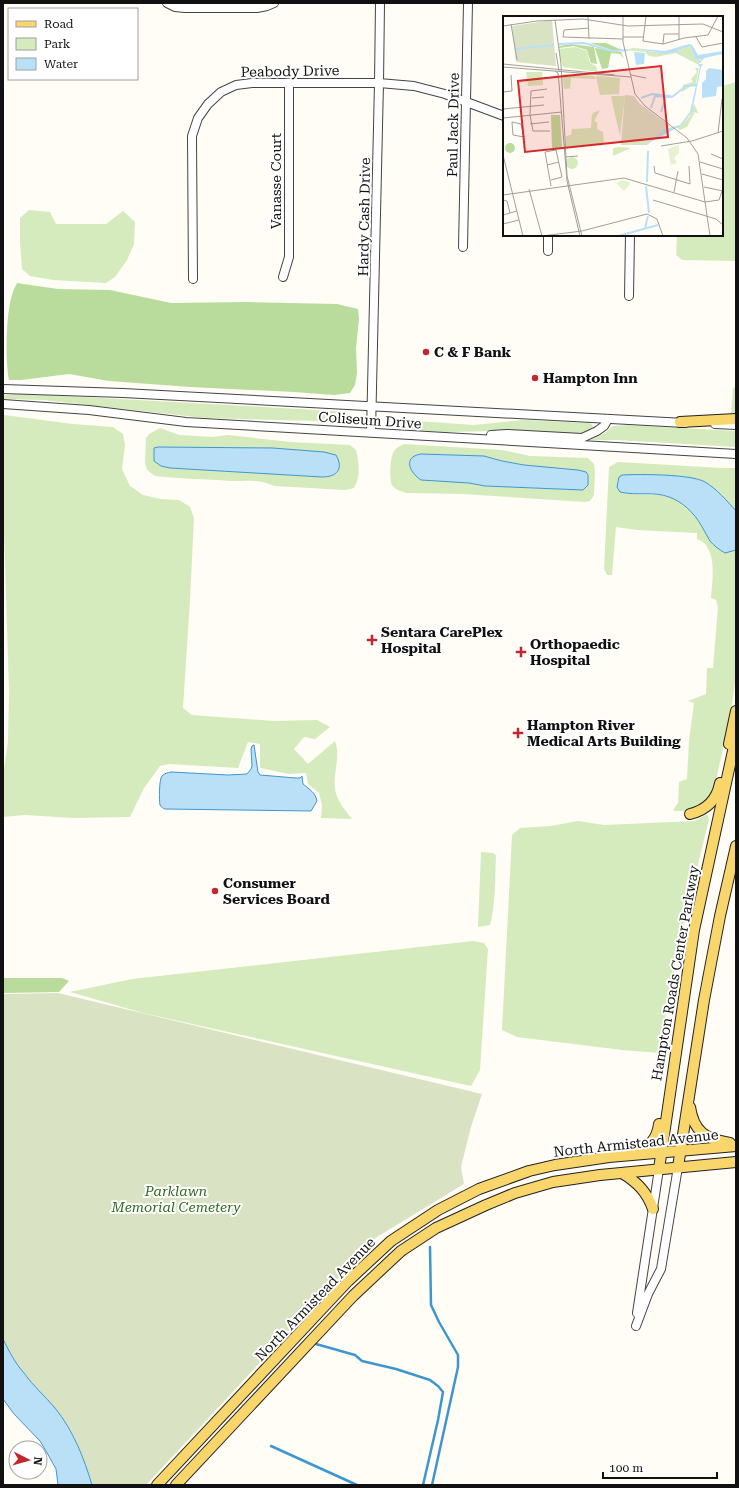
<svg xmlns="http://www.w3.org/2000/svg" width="739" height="1488" viewBox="0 0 739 1488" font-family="'Roboto Serif',serif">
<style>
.green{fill:#d5ebbd;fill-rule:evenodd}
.forest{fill:#b9dc9c}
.cemetery{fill:#d9e3c4}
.water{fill:#b9e0f7;stroke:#3f96cf}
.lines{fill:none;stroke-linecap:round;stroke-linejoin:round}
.stream{stroke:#3f96cf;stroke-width:2.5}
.minor-casing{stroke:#444;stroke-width:10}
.major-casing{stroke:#222;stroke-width:12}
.minor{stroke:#fff;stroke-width:8}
.major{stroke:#f9d66b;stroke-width:10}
.poi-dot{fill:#c4262e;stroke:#fff;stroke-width:1.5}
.labels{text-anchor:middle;stroke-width:4;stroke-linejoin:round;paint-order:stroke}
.street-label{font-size:14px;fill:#111;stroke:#fff}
.poi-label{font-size:14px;font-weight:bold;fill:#111;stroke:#fff;text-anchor:start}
.park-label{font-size:14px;font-style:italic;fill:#2f6b1f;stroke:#fff}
.inset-river{fill:none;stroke:#b9e0f7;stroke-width:2}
.inset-road{fill:none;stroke:#a09f9a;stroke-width:1}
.view{fill:#d62828;fill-opacity:0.15;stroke:#d62828;stroke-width:2}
.inset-edge{fill:none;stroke:#111;stroke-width:2}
</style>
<rect width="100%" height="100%" fill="#fffdf5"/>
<g class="green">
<polygon points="736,82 736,261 682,260 676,255 677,235 722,235 722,86"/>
<polygon points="29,210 50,212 56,224 106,224 123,211 135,222 134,244 127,260 115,277 106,283 53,280 30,276 22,269 20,243 20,218"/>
<polygon points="736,387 736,414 731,413 733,388"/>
<polygon points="29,394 335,411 345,412 348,414 349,422 205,418 43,400 3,399 3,395"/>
<path d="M4,415L73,424L113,427L123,434L125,445L122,469L130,486L143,495L161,499L179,500L190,507L194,518L190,600L183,708L192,715L275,721L317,720L330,727L315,739L304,737L294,749L308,764L335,741C341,757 333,772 335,788C336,800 345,810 352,819L321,818L322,805L319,793L308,784L306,773L289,774L260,768V744L248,742L238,768L169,764L160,766L144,788L130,817L74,818L25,815L3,817V777L8,741L9,690L3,500Z"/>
<polygon points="402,420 474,425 523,420 589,423 592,424 593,427 579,435 499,431 441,432 412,430 398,426 399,422"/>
<polygon points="628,425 736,431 736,447 616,440 591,440 606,432 613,426"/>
<path d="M160,428L179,435L213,437L228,435L291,442L350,445L356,450C359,463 361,476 354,488L345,490L274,486C261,479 245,481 231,481C206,479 181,479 155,476L147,470L145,463L146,438L149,434ZM164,447L273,448L324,452L327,477L170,468L161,466Z"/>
<path d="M404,444L502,450L530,456L588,458L594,464L595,472L594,495L590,501L585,502L462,494L406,493C401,491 395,490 392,485C389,479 390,457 394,451C397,447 400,446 404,444ZM421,454L484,456L502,461L524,465L578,470L586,472L588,475V485L583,490L485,486L469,483L421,480L416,455Z"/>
<path d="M618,462L722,468H736V511L716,491L697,478L622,475L619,477L617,487L626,494L660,495L669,497L676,500L686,506L696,517L711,542L725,553L736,550V676L730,718L713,793L700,805L685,811H675L673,810L678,803L679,782L687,779L689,741L694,703L688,701L706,694L707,668H713L718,607L716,600L711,598C712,582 716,561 707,547C706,543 701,541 697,539V533L637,530L616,527L612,575H607L604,569L609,467Z"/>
<polygon points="707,814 709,819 686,914 668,999 660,1053 622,1050 517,1037 502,1030 512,835 520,828 551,826 578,821 604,825 695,821"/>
<path d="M481,852L493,853L496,855C495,878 496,903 490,925L478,927Z"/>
<polygon points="473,941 484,943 488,949 480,1070 471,1086 143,1013 70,992 132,979"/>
</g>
<g class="forest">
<path d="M17,283L58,289L110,290L171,303L245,302L337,304L358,309L359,319L356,348L357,373L355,385L350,393L334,395L294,392L190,387L109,381L69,374L21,380H9C5,360 6,314 12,295C13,291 15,287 17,283Z"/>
<polygon points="3,978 62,978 69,981 59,992 3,993"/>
</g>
<path class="cemetery" d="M58,993L482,1094L471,1127L461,1167L464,1184L377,1237L146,1485H92C84,1458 73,1430 55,1408C45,1396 33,1386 24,1373C15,1363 9,1351 3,1339V994Z"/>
<g class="water">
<path d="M158,447L273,448L324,452L336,455C344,469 337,477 322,477L170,468L161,466L154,461V448Z"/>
<path d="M421,454L484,456L502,461L524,465L578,470L586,472L588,475V485L583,490L485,486L469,483L421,480C410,473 402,457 421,454Z"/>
<path d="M622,475C639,474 692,474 705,482C717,489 727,501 736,511V550L725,553C720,550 714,546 710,541C707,536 704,530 701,525C694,513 683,502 669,497C654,491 636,496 620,492L617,487L619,477Z"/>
<path d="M254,745L258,772L260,775L296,778H300L302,776L303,784C310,790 315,792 317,801L311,811L165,809C163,808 162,808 160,805C159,801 159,779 162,776C164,773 168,773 171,772L228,775L247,774L251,769L252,766L251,749L252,746Z"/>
<path d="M3,1339C9,1351 15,1363 24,1373C33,1386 45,1396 55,1408C73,1430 84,1458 92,1485H58L56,1469L46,1451L40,1441L14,1414L3,1399Z"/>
</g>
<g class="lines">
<g class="stream">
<polyline points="430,1247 431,1305 439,1322 458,1355 458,1367 432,1485"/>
<polyline points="316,1344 355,1355 362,1361 396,1369 430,1380 438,1386 443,1392 438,1420 423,1485"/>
<polyline points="271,1446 357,1485"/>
</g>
<defs>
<g id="minor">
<polyline points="167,3 175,7 185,8 257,8 267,6 274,3"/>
<polyline points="463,247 468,3"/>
<polyline points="548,251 548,235"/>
<polyline points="283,277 289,257 289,83"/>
<polyline points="193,279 192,136 198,118 208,104 221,92 236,85 252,83 379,83 414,86 445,94 504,116"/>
<polyline points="629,296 630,235"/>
<polyline points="3,389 123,393 685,423"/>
<polyline points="3,404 89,410 186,422 736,454"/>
<polyline points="715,424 736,425"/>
<polyline points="371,432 379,83 380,3"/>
<polyline points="491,435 507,434 582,438 597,431 604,426 608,419"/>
<polyline points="637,1313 659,1169"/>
<polyline points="636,1326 648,1294 661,1269 678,1167"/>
</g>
<g id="major">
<polyline points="680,422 736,419"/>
<polyline points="729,744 736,711"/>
<path d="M690,814C706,810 717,800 720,783"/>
<path d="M690,1107C694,1132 705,1139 730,1143"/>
<path d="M634,1149C650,1148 657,1139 659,1124"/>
<polyline points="678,1167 704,1000 720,916 736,846"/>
<polyline points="659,1169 694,930 736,737"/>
<path d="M622,1173C637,1182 647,1192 653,1209"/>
<polyline points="157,1485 348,1281 391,1241 438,1210 479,1189 529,1171 555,1165 609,1157 736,1146"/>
<polyline points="176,1485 353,1296 401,1251 436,1228 486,1205 515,1193 553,1182 600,1175 736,1162"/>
</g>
</defs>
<use href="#minor" class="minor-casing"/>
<use href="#major" class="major-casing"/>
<use href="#minor" class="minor"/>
<use href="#major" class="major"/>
</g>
<g class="poi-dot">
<circle cx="426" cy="352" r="4"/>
<circle cx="535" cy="378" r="4"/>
<path d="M370 634h4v4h4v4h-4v4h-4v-4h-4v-4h4z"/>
<path d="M519 646h4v4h4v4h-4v4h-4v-4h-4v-4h4z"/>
<path d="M516 727h4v4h4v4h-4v4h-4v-4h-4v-4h4z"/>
<circle cx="215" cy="891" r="4"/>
</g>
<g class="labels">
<g class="street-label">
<text transform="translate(290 71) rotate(-1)" y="5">Peabody Drive</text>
<text transform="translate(453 125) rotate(-89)" y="5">Paul Jack Drive</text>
<text transform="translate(276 181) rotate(-90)" y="5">Vanasse Court</text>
<text transform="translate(364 217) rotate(-89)" y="5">Hardy Cash Drive</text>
<text transform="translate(370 420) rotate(4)" y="5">Coliseum Drive</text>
<text transform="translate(675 973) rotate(-80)" y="5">Hampton Roads Center Parkway</text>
<text transform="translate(636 1143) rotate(-6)" y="5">North Armistead Avenue</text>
<text transform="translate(315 1299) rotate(-46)" y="5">North Armistead Avenue</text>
</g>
<g class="poi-label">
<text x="434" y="357">C &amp; F Bank</text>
<text x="543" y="383">Hampton Inn</text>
<text x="381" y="637">Sentara CarePlex<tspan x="381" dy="16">Hospital</tspan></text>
<text x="530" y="649">Orthopaedic<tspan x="530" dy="16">Hospital</tspan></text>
<text x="527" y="730">Hampton River<tspan x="527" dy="16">Medical Arts Building</tspan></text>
<text x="223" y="888">Consumer<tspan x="223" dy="16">Services Board</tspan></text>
</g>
<g class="park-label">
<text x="176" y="1196">Parklawn<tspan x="176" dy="16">Memorial Cemetery</tspan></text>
</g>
</g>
<g transform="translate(503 16)">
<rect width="220" height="220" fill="#fffdf5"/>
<path d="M187,30L192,43L198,42L194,48L173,37L153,41L146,40L142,36L123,34L133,31L131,32L163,38ZM73,31L84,35L87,47L93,50L95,56L60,51L55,33ZM192,52H196L192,71L190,69L179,76L180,69L190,66L188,63L194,56ZM23,56H39L40,69L25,70ZM60,58L91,60L93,63L68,62L67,72H71L61,73ZM93,60L117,62L116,78L97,79ZM108,80H122L117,120L113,103ZM191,88L196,98L192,96L184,111L177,114L173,111L179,109L187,100ZM97,94L91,105L94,106V113L100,116L101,128L63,132V120L68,119L69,113L88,112L89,97L91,100L90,97ZM110,132L116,131L128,132L110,140ZM63 147a6 6 0 1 1 12 0a6 6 0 1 1-12 0Z" fill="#d5ebbd"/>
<path d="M87,27H103L119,34H109ZM68,28L91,31L94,48L88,47L84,34L71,30L56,32V30ZM92,32L118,36L121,43L117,38L108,37L105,52L99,53ZM48,99H57L59,132H49ZM2 132a5 5 0 1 1 10 0a5 5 0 1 1-10 0Z" fill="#b9dc9c"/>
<path d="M49,4L53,50L13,46L9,10ZM122,79L131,80L137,88L167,110L144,129H118Z" fill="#d9e3c4"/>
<path d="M176,129V137L171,142L174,147L168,149L165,133ZM120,164L128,167L121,175L113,167Z" fill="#e6f2cf"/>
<path d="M186,28L189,29L195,39L220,35V38L201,42L199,45L195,48H200L202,45L198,51L189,96L179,109L146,127L144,136L146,126L162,113L177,109L187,96L197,51L194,47L199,43H192L187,30L173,35L181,40L173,36L163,38L150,37L143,36L159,37L130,32L162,35ZM131,36L142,37L141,48L133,49ZM206,52L220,54V70L214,71L213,80L199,82V67L203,63V55Z" fill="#b9e0f7"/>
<path class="inset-river" d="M56,28L81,27L109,35L125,34M13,33L51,29M138,82L149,78L168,80M148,92L152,80L169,81L183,70L194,69M158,96L163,81M144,166L145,135M143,170L146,197M142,212L145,200M115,220L155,209"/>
<path class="inset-road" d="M85,0L86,23M120,0V26L132,78L142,90L184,122L195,138L207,220M143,0L140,25L160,28L181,22L205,19L215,0M176,0V24M52,4L58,48L64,160L79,220M8,8L14,44M0,10L34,5L80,3L125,10L200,8L220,16M86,12L61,14L60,21L120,23M120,21H140M193,21L199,31L220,27M160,28L161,18H176M53,37L56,55M0,48L112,59M0,51L128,61M52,55L55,57L56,67M128,59L143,62M56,67L64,165L77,220M44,73L28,75L27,99L30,115H47M0,76L9,75L8,59M29,82L41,81M0,93L41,89M0,102L59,96M9,106L18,108L21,121L10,119ZM27,108L46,106M215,117L219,83M158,130L189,125L220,115M208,138L220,143M0,139L20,220M62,141L75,140M197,146L220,153M44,149L56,146M151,150L152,157L187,168L186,150M199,158L220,164M48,164L59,161L53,134L42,136L48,170M201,171L220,175M26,173L39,220M171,176L175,155M0,179L121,162L202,186L216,184L219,175M0,184L4,185L7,197M150,184L213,203L220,209M0,199L14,195M0,208L16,204M39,220L79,215L144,198L154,203L160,220"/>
<path class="view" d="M158,50L165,121L22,136L15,65Z"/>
<rect width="220" height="220" class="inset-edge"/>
</g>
<rect width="739" height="1488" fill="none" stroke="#111111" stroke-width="8"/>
<rect x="8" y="8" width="130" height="72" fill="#ffffff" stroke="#a0a0a0"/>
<rect x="16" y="21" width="20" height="6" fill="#f9d66b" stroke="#a0a0a0"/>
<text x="44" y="28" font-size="12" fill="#111111">Road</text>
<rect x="16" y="38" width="20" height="12" fill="#d5ebbd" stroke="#a0a0a0"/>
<text x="44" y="48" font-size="12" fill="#111111">Park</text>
<rect x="16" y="58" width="20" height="12" fill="#b9e0f7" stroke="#a0a0a0"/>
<text x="44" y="68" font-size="12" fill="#111111">Water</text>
<g transform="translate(28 1460) rotate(96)"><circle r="19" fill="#ffffff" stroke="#a0a0a0"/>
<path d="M0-3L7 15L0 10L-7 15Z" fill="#c4262e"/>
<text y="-6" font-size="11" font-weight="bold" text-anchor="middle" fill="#111111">N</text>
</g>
<path d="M603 1472v6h114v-6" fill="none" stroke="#111111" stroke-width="2"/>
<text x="609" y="1472" font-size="12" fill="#111111" stroke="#ffffff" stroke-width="3" paint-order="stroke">100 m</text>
</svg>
